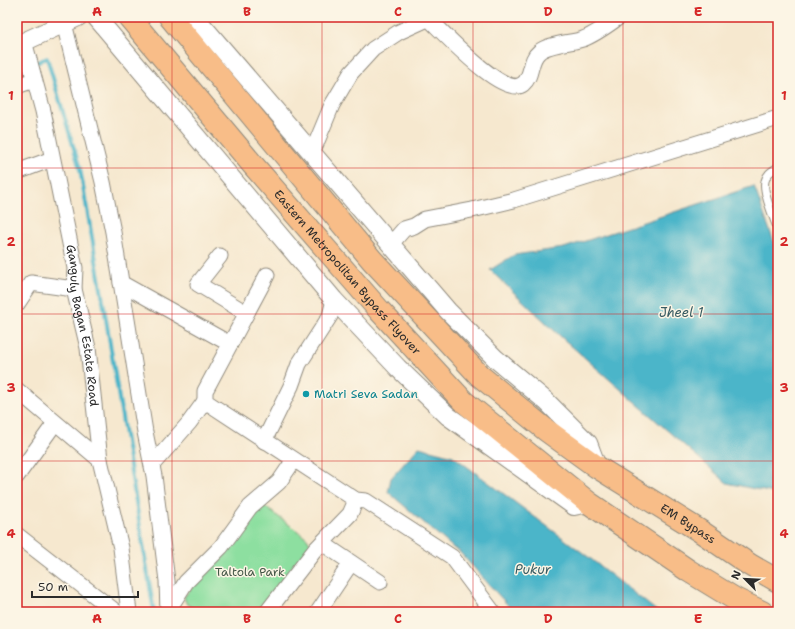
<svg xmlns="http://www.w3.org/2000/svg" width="795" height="629" viewBox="0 0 795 629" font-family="'Shantell Sans',sans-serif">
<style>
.green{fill:#8ddfa0;stroke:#5c8566}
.water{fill:#4cb5c9;stroke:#3c707a}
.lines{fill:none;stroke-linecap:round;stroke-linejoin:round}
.stream{stroke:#4cb5c9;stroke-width:4}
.service-casing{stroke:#908a7d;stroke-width:9}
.minor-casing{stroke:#908a7d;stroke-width:17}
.tertiary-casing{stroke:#908a7d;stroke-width:20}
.primary-casing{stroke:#908a7d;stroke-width:24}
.service{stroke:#fff;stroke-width:7}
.minor{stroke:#fff;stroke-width:15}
.tertiary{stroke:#fff;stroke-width:18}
.primary{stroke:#f8bd88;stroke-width:22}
.grid{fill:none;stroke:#d62828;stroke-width:1;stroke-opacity:0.55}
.culture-dot{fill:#0f9aa8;stroke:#fcf5e5;stroke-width:1.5}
.labels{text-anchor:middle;stroke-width:3;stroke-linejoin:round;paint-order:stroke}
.street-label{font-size:12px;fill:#2b2b2b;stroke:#fcf5e5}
.culture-label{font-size:12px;fill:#0d838f;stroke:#fcf5e5;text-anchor:start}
.park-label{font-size:12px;fill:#445848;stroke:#fcf5e5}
.water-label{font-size:13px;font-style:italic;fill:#375b62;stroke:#fcf5e5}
.neatline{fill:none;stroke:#d62828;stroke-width:1.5}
.grid-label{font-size:13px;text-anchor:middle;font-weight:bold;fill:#d62828}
</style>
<rect width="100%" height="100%" fill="#fcf5e5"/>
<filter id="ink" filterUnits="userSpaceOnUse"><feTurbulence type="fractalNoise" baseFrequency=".025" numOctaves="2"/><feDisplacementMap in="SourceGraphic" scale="8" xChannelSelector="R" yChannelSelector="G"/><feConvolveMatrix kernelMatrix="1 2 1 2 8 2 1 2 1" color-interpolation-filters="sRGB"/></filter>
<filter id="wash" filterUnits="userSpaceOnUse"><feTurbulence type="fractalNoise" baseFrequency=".012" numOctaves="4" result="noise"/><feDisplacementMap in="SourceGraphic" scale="16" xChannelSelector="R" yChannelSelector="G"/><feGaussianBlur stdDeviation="0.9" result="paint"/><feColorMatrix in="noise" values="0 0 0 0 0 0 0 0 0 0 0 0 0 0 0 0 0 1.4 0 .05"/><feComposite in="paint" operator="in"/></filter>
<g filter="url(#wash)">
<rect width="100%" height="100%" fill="#f6e8cf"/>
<polygon class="green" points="260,503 307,538 313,548 264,612 199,612 186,603 184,597"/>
<g class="water">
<polygon points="754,186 775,245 778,259 778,494 727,483 560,336 490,270 514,255 564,248"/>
<polygon points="419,447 453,456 591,559 658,612 514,612 455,547 457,551 388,492 391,478"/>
</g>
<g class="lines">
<polyline class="stream" points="17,70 47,58 80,169 102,295 154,612"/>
</g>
</g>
<g filter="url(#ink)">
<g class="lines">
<defs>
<path id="service" d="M778,167C772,171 767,173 765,181C762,191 774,219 778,230"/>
<g id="minor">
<path d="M429,19C443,32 504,99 523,84C533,76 529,60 539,52C548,44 571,43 583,39C596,34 608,25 619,17"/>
<polyline points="64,23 103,182 113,232 145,432 154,476 167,581 168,612"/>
<path id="s1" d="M24,41L43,111L75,268L74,289L88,348L100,460L121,548L129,612"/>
<polyline points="17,86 34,80"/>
<polyline points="312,153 332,105 351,73 373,49 399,32 432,17"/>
<polyline points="17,172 52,159"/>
<polyline points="391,244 404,229 414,226 425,219 472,210 514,200 778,118"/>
<polyline points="220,256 198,284 246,313"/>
<polyline points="267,275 205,391 205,401 356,500 366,501 452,557 493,612"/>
<polyline points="121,283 230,344"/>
<polyline points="17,304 31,283 74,289"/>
<polyline points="17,390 100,460"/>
<polyline points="264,441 291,386 299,364 330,316 334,300"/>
<polyline points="152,465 189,423 205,401"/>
<polyline points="17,476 55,423"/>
<polyline points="17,535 116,612"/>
<polyline points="322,543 380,582"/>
<polyline points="167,612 186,582 221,547 250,507 279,482 294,460"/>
<polyline points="267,612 315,550 350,514 356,500"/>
<polyline points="318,612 351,563"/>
</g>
<g id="tertiary">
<polyline points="96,17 334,300 398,368 448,416 574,506 589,503"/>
<polyline points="195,17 448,311 496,359 546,401 588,443 597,467"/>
<polyline points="17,45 78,17"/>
</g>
<g id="primary">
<path id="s2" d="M129,17L253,165L379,310L463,401L589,503L689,571L735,599L762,612"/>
<path id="s3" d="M170,17L372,260L479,375L546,430L597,467L700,531L750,565L778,581"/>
</g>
</defs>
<use href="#service" class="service-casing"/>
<use href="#minor" class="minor-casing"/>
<use href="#tertiary" class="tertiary-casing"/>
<use href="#primary" class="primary-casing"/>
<use href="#service" class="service"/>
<use href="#minor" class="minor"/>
<use href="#tertiary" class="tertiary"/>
<use href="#primary" class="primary"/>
</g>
</g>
<path class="grid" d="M172,17V612M322,17V612M473,17V612M623,17V612M17,168H778M17,314H778M17,461H778"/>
<circle class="culture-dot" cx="306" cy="394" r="4"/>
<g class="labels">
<g class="street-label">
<text dy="4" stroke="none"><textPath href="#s2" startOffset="336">Eastern Metropolitan Bypass Flyover</textPath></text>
<text dy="4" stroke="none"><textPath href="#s1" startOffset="291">Ganguly Bagan Estate Road</textPath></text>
<text dy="4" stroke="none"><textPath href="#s3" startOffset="730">EM Bypass</textPath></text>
</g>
<g class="culture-label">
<text x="314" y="398">Matri Seva Sadan</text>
</g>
<g class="park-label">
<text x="250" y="576">Taltola Park</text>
</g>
<g class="water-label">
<text x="681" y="317">Jheel 1</text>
<text x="533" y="574">Pukur</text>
</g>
</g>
<rect width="795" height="629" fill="none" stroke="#fcf5e5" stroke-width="44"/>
<g transform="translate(745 579) rotate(294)" stroke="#fcf5e5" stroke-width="3" paint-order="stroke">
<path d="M0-3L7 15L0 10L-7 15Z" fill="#2b2b2b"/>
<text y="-6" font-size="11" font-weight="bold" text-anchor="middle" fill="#2b2b2b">N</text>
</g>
<path d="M32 591v6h106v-6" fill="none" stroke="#2b2b2b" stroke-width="2"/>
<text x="38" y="591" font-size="12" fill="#2b2b2b" stroke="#fcf5e5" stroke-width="3" paint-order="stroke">50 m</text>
<rect x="22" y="22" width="751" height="585" class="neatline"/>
<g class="grid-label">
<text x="97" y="16">A</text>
<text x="247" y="16">B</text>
<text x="398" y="16">C</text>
<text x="548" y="16">D</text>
<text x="698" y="16">E</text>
<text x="11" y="100">1</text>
<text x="784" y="100">1</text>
<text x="11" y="246">2</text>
<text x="784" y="246">2</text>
<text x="11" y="392">3</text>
<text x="784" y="392">3</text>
<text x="11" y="538">4</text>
<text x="784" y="538">4</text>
<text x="97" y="623">A</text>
<text x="247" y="623">B</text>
<text x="398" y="623">C</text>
<text x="548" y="623">D</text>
<text x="698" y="623">E</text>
</g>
</svg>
